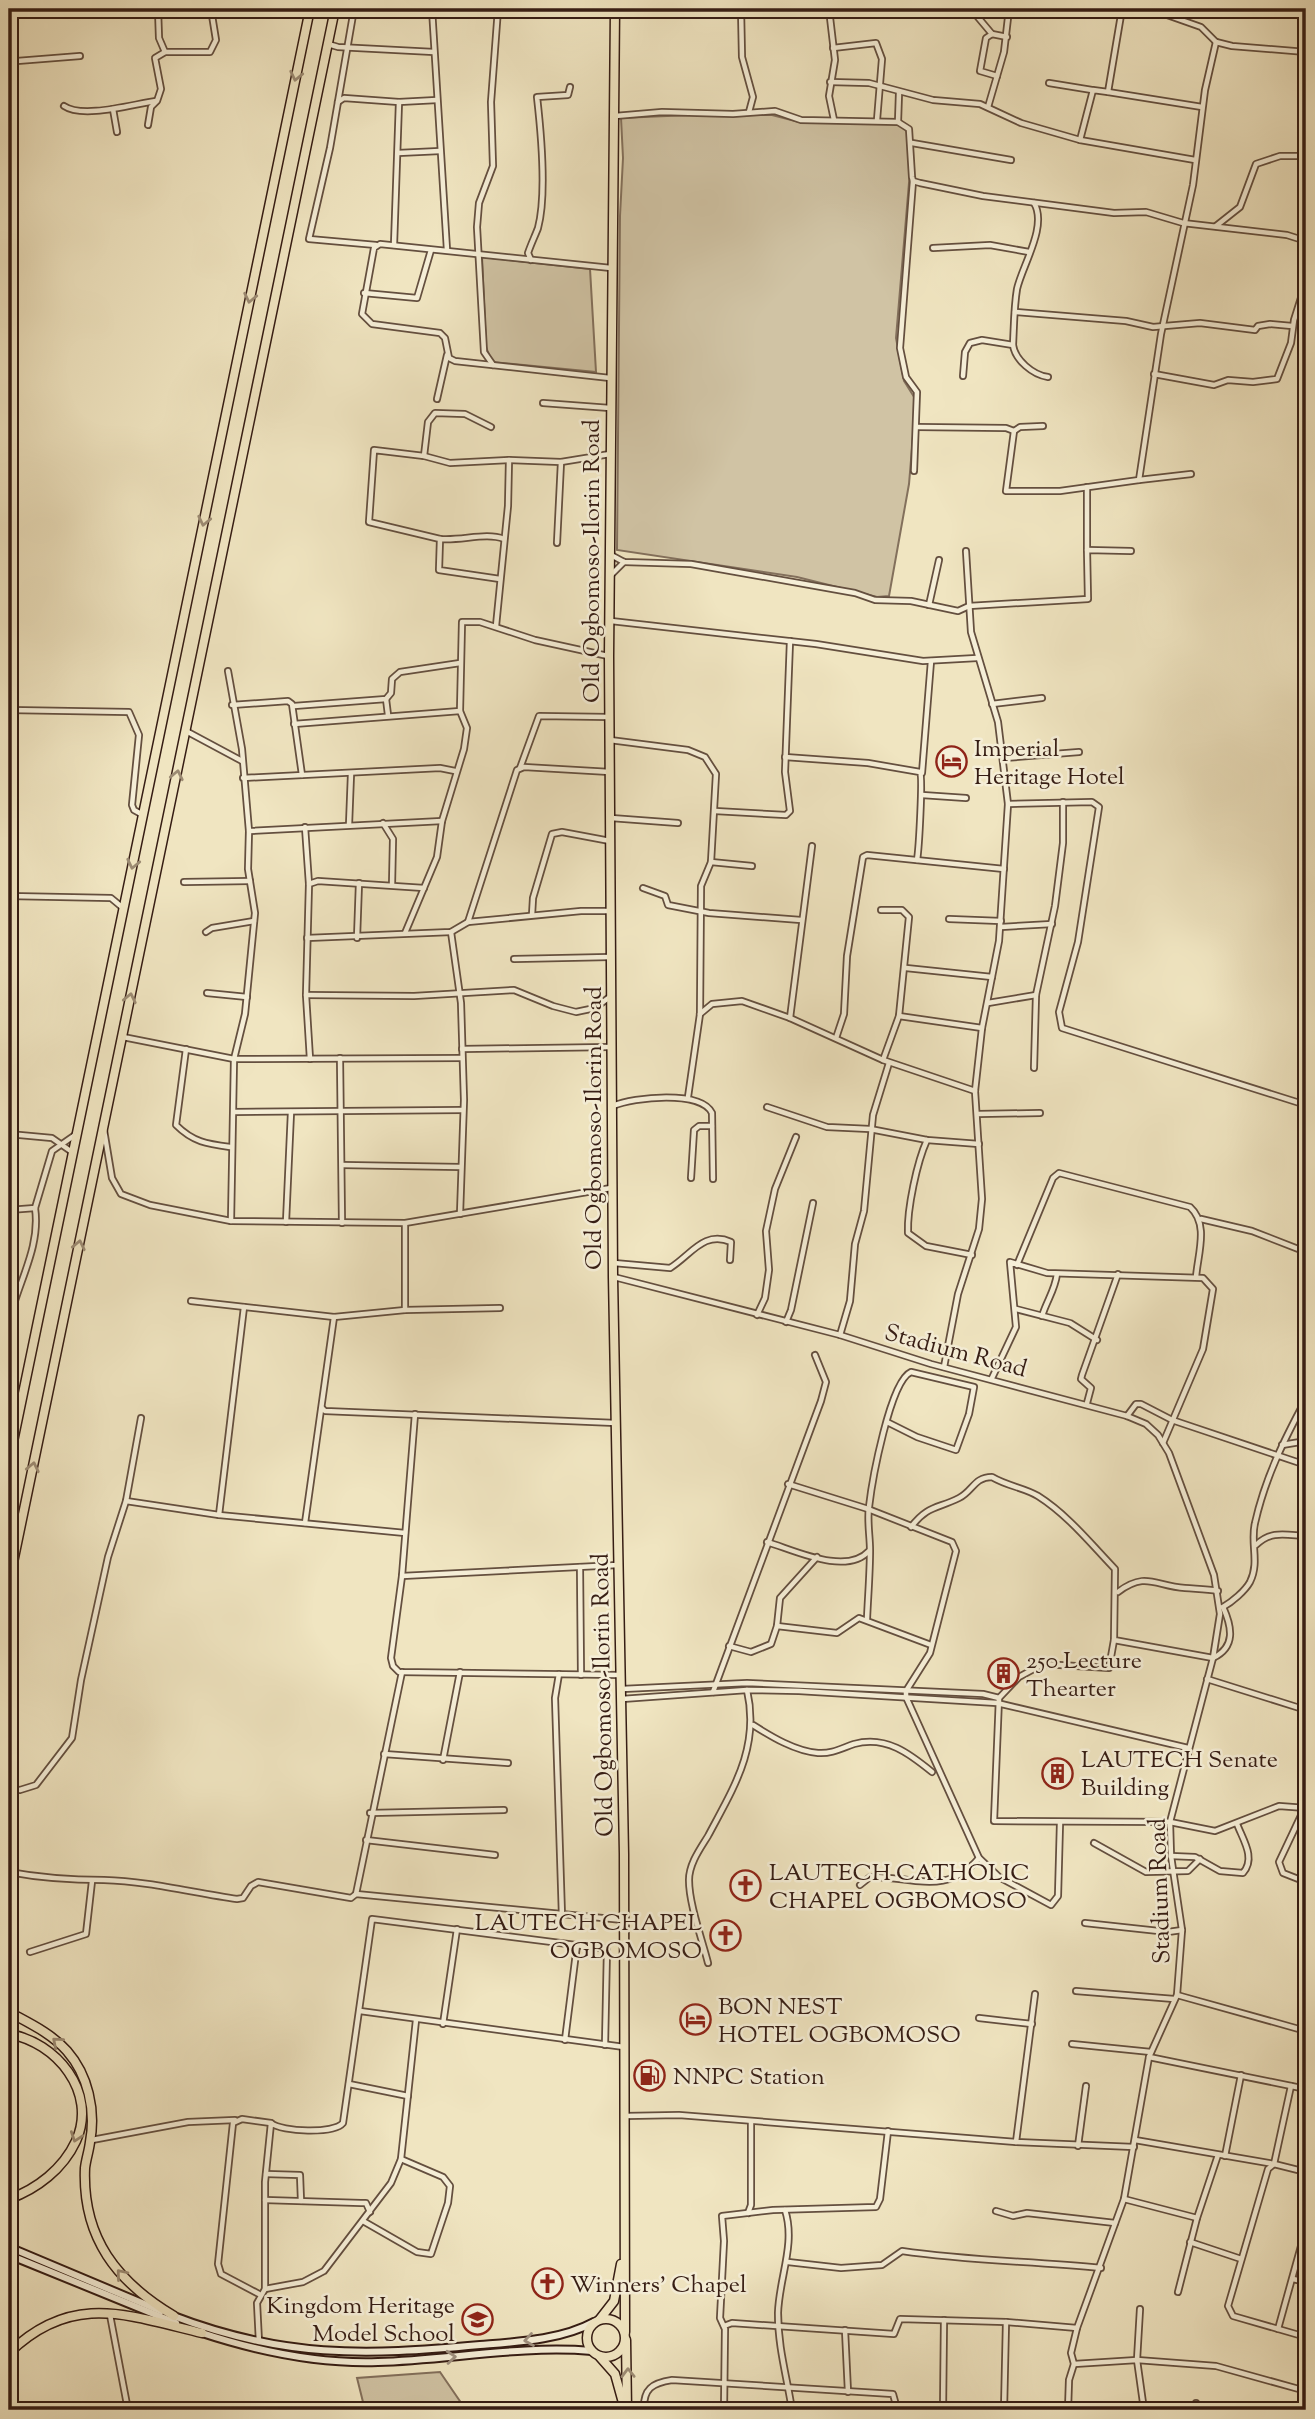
<svg xmlns="http://www.w3.org/2000/svg" width="1315" height="2419" viewBox="0 0 1315 2419" font-family="'Sorts Mill Goudy',serif">
<style>
.green{fill:#d0c3a4;stroke:#83705c;stroke-width:2}
.lines{fill:none;stroke-linecap:round;stroke-linejoin:round}
.street-casing{stroke:#644f3f;stroke-width:8}
.secondary-casing{stroke:#361d14;stroke-width:10}
.highway-casing{stroke:#361d14;stroke-width:11}
.street{stroke:#f5eed7;stroke-width:4.5}
.secondary{stroke:#f5eed7;stroke-width:6}
.highway{stroke:#f0e5c1;stroke-width:8}
.oneway{stroke:#9c8b73}
.oneway2{stroke:#9f907f}
.labels{text-anchor:middle;stroke-width:5;stroke-linejoin:round;paint-order:stroke}
.street-label{font-size:24px;fill:#361d14;stroke:#f5eed7}
.poi-label{font-size:24px;fill:#361d14;stroke:#f5eed7;text-anchor:start}
</style>
<rect width="100%" height="100%" fill="#f0e5c1"/>
<filter id="stains"><feTurbulence type="fractalNoise" baseFrequency=".00286" numOctaves="4"/><feColorMatrix values="0 0 0 0 .2 0 0 0 0 .09 0 0 0 0 .02 0 0 0 .5 -.17"/></filter>
<radialGradient id="worn" r=".72"><stop offset=".6" stop-color="#630" stop-opacity="0"/><stop offset="1" stop-color="#630" stop-opacity=".3"/></radialGradient>
<g class="green">
<polygon points="690,115 772,115 799,122 874,122 900,125 906,130 910,141 910,171 896,338 904,381 916,400 909,484 889,596 877,597 797,577 617,550 620,216 623,158 621,118"/>
<polygon points="482,257 590,269 596,372 492,362 486,347"/>
<polygon points="440,2372 466,2410 365,2410 357,2378"/>
</g>
<g class="lines">
<defs>
<g id="street">
<polyline points="158,9 159,38 165,52"/>
<polyline points="354,9 330,148 309,239 376,245"/>
<polyline points="432,9 447,250"/>
<polyline points="741,9 742,57 753,97 749,112"/>
<polyline points="829,9 835,60 829,96 834,120"/>
<polyline points="971,9 992,34"/>
<polyline points="1150,9 1201,27 1216,42 1232,46 1306,52"/>
<polyline points="328,44 338,47 434,52"/>
<polyline points="833,48 876,43 882,59 877,120"/>
<polyline points="9,51 9,100"/>
<polyline points="9,54 17,61 80,56"/>
<polyline points="997,76 980,71 986,38 992,34 1007,37"/>
<polyline points="830,82 869,83 933,100 980,104 1021,123 1080,140 1195,160"/>
<polyline points="1049,83 1092,90"/>
<polyline points="1108,92 1202,107"/>
<polyline points="338,102 344,98 399,102 437,100"/>
<path d="M64,106C83,119 133,104 156,101"/>
<polyline points="988,107 1004,52 1009,9"/>
<polyline points="113,109 117,132"/>
<polyline points="9,115 12,137"/>
<polyline points="615,116 662,112 733,114 775,111 801,120 898,122 909,129 912,177 913,181 920,183 983,196 1114,213 1146,212 1183,223 1287,235 1306,241"/>
<polyline points="898,122 899,93"/>
<polyline points="148,125 151,107 157,101 161,89 155,58 165,52 210,52 216,40 211,9"/>
<polyline points="1080,140 1093,90 1108,92 1122,9"/>
<polyline points="912,143 1011,160"/>
<polyline points="398,153 440,151"/>
<polyline points="913,181 900,348 906,377 917,392 914,471"/>
<path d="M1034,203C1048,226 1022,266 1017,289C1014,307 1014,326 1013,345C1015,360 1033,375 1048,377"/>
<polyline points="1216,226 1240,207 1256,164 1280,156 1306,156"/>
<polyline points="394,245 399,102"/>
<polyline points="933,248 990,245 1029,252"/>
<path d="M531,260L528,253C531,244 535,236 538,228C547,194 541,132 537,97L568,95L570,87"/>
<polyline points="364,293 417,298 431,250"/>
<polyline points="1015,312 1126,321 1153,327 1200,323 1255,330 1258,326 1270,324 1292,326"/>
<polyline points="493,365 484,352 477,227 479,203 493,166 491,102 498,9"/>
<polyline points="1154,374 1214,385 1228,380 1253,382 1277,379 1291,343 1294,320 1306,282"/>
<polyline points="963,376 965,352 970,343 982,340 1013,345"/>
<polyline points="610,378 455,361 449,358 445,338 440,333 372,324 362,314 374,248 380,244 611,268"/>
<polyline points="437,399 447,355"/>
<polyline points="543,403 610,408"/>
<polyline points="1043,426 1020,427 1014,431 1006,491 1060,491 1139,480 1161,334 1193,185 1205,90 1216,42"/>
<polyline points="917,427 1006,428 1014,431"/>
<polyline points="424,456 428,422 435,413 465,414 491,427"/>
<polyline points="1139,480 1191,474"/>
<polyline points="1087,487 1087,550"/>
<path d="M440,539C462,541 486,532 504,539"/>
<polyline points="557,543 561,462"/>
<polyline points="611,555 624,562 691,564 855,593 875,600 911,601 958,611 969,606 1088,599 1087,550 1131,551"/>
<polyline points="610,576 624,562"/>
<polyline points="500,579 439,570 440,539 369,522 374,450 424,456 450,463 509,460 561,462 610,454"/>
<polyline points="929,605 939,560"/>
<polyline points="611,621 816,644 923,661 977,658"/>
<polyline points="496,626 508,506 509,460"/>
<polyline points="228,671 242,749 249,831 248,869 255,913 245,1014 234,1059 231,1221"/>
<polyline points="386,699 388,715"/>
<polyline points="992,704 1042,698"/>
<polyline points="232,705 288,701 292,704 302,775"/>
<polyline points="294,706 386,699 391,693 392,679 400,672 460,663"/>
<polyline points="9,710 129,712 139,735 132,805 134,810 143,815"/>
<polyline points="294,724 460,711"/>
<polyline points="186,731 242,761"/>
<polyline points="610,740 688,750 705,757 716,774 711,862 701,886 700,1014 688,1097"/>
<path d="M785,757L868,763L920,772C923,777 919,848 917,860"/>
<polyline points="1004,758 1079,752"/>
<polyline points="520,768 539,716 609,717"/>
<polyline points="922,773 931,661"/>
<polyline points="243,778 440,768 455,771"/>
<polyline points="922,795 966,798"/>
<polyline points="1008,804 1092,802 1099,807 1078,942 1059,1012 1062,1028 1306,1105"/>
<polyline points="715,811 786,815 790,811 785,772 790,641"/>
<polyline points="611,818 678,823"/>
<polyline points="383,823 393,839 392,885"/>
<polyline points="349,825 351,774"/>
<polyline points="305,827 309,884"/>
<polyline points="249,831 442,821"/>
<polyline points="711,862 752,866"/>
<polyline points="184,882 250,881"/>
<polyline points="643,888 665,896 668,905 709,913 801,920"/>
<polyline points="9,896 111,898 123,908"/>
<polyline points="881,910 902,910 909,917 899,1016 883,1060"/>
<polyline points="532,915 533,898 552,834 562,832 610,841"/>
<polyline points="949,919 1001,921"/>
<polyline points="468,922 517,770 524,767 610,772"/>
<polyline points="1001,927 1052,924"/>
<polyline points="206,932 212,928 254,921"/>
<polyline points="451,932 461,1003 464,1100 460,1214"/>
<polyline points="405,933 437,857 442,821 464,749 467,728 460,711 462,622 480,622 535,640 608,656"/>
<polyline points="307,938 451,932 468,922 581,911 610,911"/>
<polyline points="357,938 359,883"/>
<polyline points="514,959 610,957"/>
<polyline points="906,968 992,977"/>
<polyline points="207,993 247,997"/>
<polyline points="306,995 414,996 514,990 553,1006 576,1012 595,1008 611,996"/>
<polyline points="988,1003 1036,995"/>
<polyline points="700,1014 712,1004 742,1001 790,1018 883,1060 975,1091"/>
<polyline points="899,1016 982,1028"/>
<polyline points="790,1018 812,846"/>
<polyline points="123,1037 234,1059 462,1058"/>
<polyline points="836,1038 844,1014 847,956 863,857 867,855 1004,869"/>
<path d="M186,1049L176,1125C193,1142 207,1144 230,1147"/>
<polyline points="462,1049 610,1047"/>
<polyline points="340,1058 342,1223"/>
<polyline points="310,1059 306,995 309,884 318,881 424,888"/>
<polyline points="1034,1068 1036,995 1055,906 1063,843 1063,802"/>
<path d="M613,1106C634,1097 701,1090 712,1113L713,1179"/>
<polyline points="767,1107 827,1127 870,1129 927,1140 979,1144"/>
<polyline points="234,1112 462,1110"/>
<polyline points="978,1114 1040,1113"/>
<polyline points="104,1130 112,1178 121,1194 150,1205 231,1221 405,1223 611,1188"/>
<polyline points="9,1134 52,1138 72,1152"/>
<path d="M927,1140C917,1162 907,1209 908,1233L926,1246L972,1255"/>
<polyline points="342,1165 460,1167"/>
<polyline points="691,1178 694,1130 699,1126 712,1126"/>
<polyline points="9,1210 35,1208 52,1151 75,1135"/>
<polyline points="1201,1219 1252,1231 1306,1252"/>
<polyline points="286,1222 291,1112"/>
<path d="M614,1263L670,1268C691,1255 704,1230 731,1242L730,1260"/>
<path d="M1017,1265L1053,1178L1059,1173L1190,1207C1209,1224 1198,1253 1196,1277"/>
<polyline points="614,1277 840,1335 931,1364 1127,1416 1146,1424 1158,1435 1169,1453 1214,1575 1220,1614 1213,1658 1170,1822 1171,1856 1182,1930 1177,1995 1149,2057 1124,2199 1077,2328 1071,2353 1074,2364 1069,2380 1068,2410"/>
<polyline points="191,1301 334,1317 405,1310 500,1308"/>
<polyline points="1016,1309 1070,1323 1097,1340"/>
<polyline points="405,1310 405,1224"/>
<polyline points="757,1315 765,1298 769,1270 766,1231 775,1189 796,1137"/>
<path d="M1042,1316C1047,1300 1055,1290 1057,1274"/>
<path d="M9,1322C17,1284 41,1248 35,1208"/>
<polyline points="786,1322 791,1310 813,1203"/>
<polyline points="840,1335 850,1301 855,1244 864,1211 873,1115 889,1063"/>
<polyline points="944,1367 958,1294 979,1229 982,1199 975,1091 982,1028 999,941 1008,804 998,722 971,632 966,551"/>
<polyline points="992,1378 1016,1327 1010,1262 1047,1273 1203,1278 1213,1289 1203,1349 1163,1443"/>
<polyline points="1087,1403 1091,1388 1081,1379 1082,1375 1118,1274"/>
<polyline points="322,1408 325,1411 616,1423"/>
<polyline points="415,1414 402,1576 391,1658 393,1666 399,1672 620,1675"/>
<polyline points="1127,1416 1136,1404 1141,1404 1172,1420 1306,1465"/>
<polyline points="1282,1445 1306,1441"/>
<polyline points="788,1484 868,1509 952,1542 956,1551 930,1653 906,1691 906,1697 979,1858 999,1877 1051,1905 1058,1896 1060,1823"/>
<polyline points="126,1501 219,1515 405,1533"/>
<polyline points="219,1515 244,1307"/>
<polyline points="305,1523 334,1317"/>
<path d="M911,1527C928,1505 937,1509 959,1498C973,1491 974,1477 992,1477C1007,1486 1025,1488 1038,1496C1068,1515 1091,1544 1115,1569L1114,1640L1213,1658C1236,1647 1232,1627 1223,1607"/>
<path d="M767,1542C794,1550 846,1576 869,1551"/>
<path d="M1256,1545C1271,1530 1286,1535 1306,1536"/>
<polyline points="580,1567 581,1675"/>
<polyline points="402,1576 618,1565"/>
<path d="M1118,1592C1146,1571 1155,1586 1185,1588C1196,1589 1206,1589 1218,1591"/>
<path d="M1223,1607C1232,1602 1245,1591 1250,1582C1260,1562 1250,1543 1255,1523C1265,1478 1284,1440 1306,1399"/>
<path d="M867,1619C868,1596 870,1573 870,1550C870,1536 867,1521 869,1507C872,1481 890,1381 911,1372L974,1387L969,1414L956,1450L917,1437L887,1422"/>
<polyline points="777,1626 837,1633 859,1618 931,1645"/>
<polyline points="1114,1640 1109,1668 1043,1664 1019,1677 999,1698 994,1821 1170,1822 1215,1831 1279,1806 1306,1808"/>
<polyline points="729,1646 751,1652 771,1644 777,1626 780,1598 817,1557"/>
<polyline points="559,1674 555,1698 562,1916"/>
<polyline points="1207,1679 1306,1710"/>
<polyline points="622,1689 747,1683 983,1694 999,1698"/>
<polyline points="713,1692 821,1401 826,1382 815,1355"/>
<polyline points="622,1699 747,1690 799,1691 997,1703 1188,1748"/>
<path d="M753,1725C772,1737 795,1751 818,1753C832,1754 842,1748 854,1744C886,1735 910,1754 932,1772"/>
<polyline points="384,1754 508,1763"/>
<polyline points="443,1760 460,1672"/>
<polyline points="9,1789 20,1790 36,1785 72,1738 81,1680 108,1557 126,1501 141,1418"/>
<polyline points="1305,1807 1279,1862 1283,1873 1306,1882"/>
<polyline points="370,1813 504,1810"/>
<polyline points="366,1840 495,1855"/>
<polyline points="1094,1843 1146,1872 1188,1871 1200,1859"/>
<path d="M1171,1856L1195,1857L1220,1871L1243,1873C1256,1858 1243,1840 1237,1824"/>
<path d="M9,1872C41,1878 72,1880 104,1880C148,1881 194,1893 237,1899L243,1898L251,1886L258,1882L351,1898L356,1894L623,1920"/>
<path d="M860,1885L870,1877C913,1876 946,1897 979,1858"/>
<polyline points="356,1894 402,1672"/>
<polyline points="1085,1923 1168,1932 1182,1930"/>
<polyline points="30,1952 86,1934 92,1881"/>
<path d="M708,1963C702,1939 689,1904 689,1880C689,1864 700,1849 708,1836C734,1787 760,1747 747,1690"/>
<polyline points="1076,1991 1174,1999"/>
<polyline points="1177,1995 1306,2031"/>
<polyline points="360,2011 624,2047"/>
<polyline points="979,2018 1032,2024"/>
<polyline points="443,2024 457,1929"/>
<polyline points="565,2040 577,1945"/>
<polyline points="1072,2044 1151,2052"/>
<polyline points="1149,2057 1306,2089"/>
<polyline points="349,2084 408,2096"/>
<polyline points="1291,2086 1274,2164 1268,2169 1228,2306 1233,2316 1306,2337"/>
<polyline points="625,2116 679,2115 1016,2142 1134,2147"/>
<polyline points="92,2140 188,2122 235,2120"/>
<polyline points="1135,2140 1274,2164 1306,2172"/>
<polyline points="1016,2142 1035,1994"/>
<polyline points="1078,2146 1086,2086"/>
<polyline points="1225,2156 1241,2075"/>
<polyline points="266,2174 300,2175 301,2201"/>
<polyline points="1124,2199 1197,2218"/>
<polyline points="265,2200 361,2203 366,2203 370,2212"/>
<path d="M785,2210C796,2244 779,2278 778,2313C778,2348 787,2377 792,2410"/>
<polyline points="996,2211 1013,2216 1027,2213 1115,2223"/>
<polyline points="748,2213 751,2205 751,2122"/>
<polyline points="363,2221 417,2252 431,2254 448,2203 450,2186 443,2177 401,2159"/>
<polyline points="1190,2242 1241,2259"/>
<path d="M788,2262L841,2268L882,2265L902,2251C968,2261 1035,2261 1101,2268"/>
<polyline points="1293,2279 1306,2282"/>
<polyline points="265,2289 303,2282 324,2271 391,2183 401,2159 416,2020"/>
<polyline points="1178,2292 1197,2218 1218,2155"/>
<polyline points="259,2294 221,2274 218,2264 233,2123 242,2119 271,2123"/>
<polyline points="1140,2309 1137,2360 1144,2410"/>
<polyline points="110,2315 128,2410"/>
<polyline points="724,2326 732,2323 894,2334 900,2319 1006,2322 1077,2328"/>
<polyline points="1278,2329 1306,2228"/>
<polyline points="845,2330 848,2392"/>
<path d="M259,2342L257,2303L265,2289V2182L271,2123C282,2132 334,2134 343,2123L372,1919L607,1949L605,2045"/>
<polyline points="1074,2364 1137,2360 1216,2366 1306,2391"/>
<path d="M644,2410C643,2389 652,2383 672,2380L893,2394L896,2405L905,2410"/>
<polyline points="724,2410 725,2329 720,2318 724,2241 722,2216 773,2210 876,2207 880,2199 888,2131"/>
<polyline points="943,2410 944,2320"/>
<polyline points="1004,2410 1006,2322"/>
<polyline points="1196,2410 1196,2403"/>
</g>
<g id="secondary">
<polyline points="9,2247 161,2311"/>
<polyline points="9,2255 176,2323"/>
<path d="M171,2315C282,2358 364,2356 480,2345C517,2342 561,2340 594,2322"/>
<path d="M199,2332C256,2351 318,2364 378,2362C449,2360 520,2345 592,2351"/>
</g>
<g id="highway">
<polyline points="615,9 609,656 613,1277 624,1854 625,2332"/>
<polyline points="9,1461 310,9"/>
<polyline points="9,1582 335,9"/>
<path d="M9,2012C29,2023 51,2033 67,2051C88,2075 96,2110 90,2142C89,2151 86,2159 85,2168C82,2238 117,2282 174,2316"/>
<path d="M9,2034C56,2042 98,2092 76,2141C63,2169 37,2189 9,2199"/>
<circle cx="606" cy="2338" r="19"/>
<polyline points="600,2319 614,2301 621,2264"/>
<polyline points="626,2340 627,2410"/>
<path d="M9,2353C72,2292 127,2315 202,2333"/>
<polyline points="600,2357 615,2374 625,2410"/>
</g>
</defs>
<use href="#street" class="street-casing"/>
<use href="#secondary" class="secondary-casing"/>
<use href="#highway" class="highway-casing"/>
<use href="#street" class="street"/>
<use href="#secondary" class="secondary"/>
<use href="#highway" class="highway"/>
</g>
<defs><path id="oneway-chevron" d="M-2-3.5L2.5 0L-2 3.5" fill="none" stroke-width="1.6" stroke-linecap="round" stroke-linejoin="round" transform="scale(1.75)"/></defs>
<g class="oneway">
<use href="#oneway-chevron" transform="translate(296 76) rotate(102)"/>
<use href="#oneway-chevron" transform="translate(250 298) rotate(102)"/>
<use href="#oneway-chevron" transform="translate(204 521) rotate(102)"/>
<use href="#oneway-chevron" transform="translate(177 775) rotate(-78)"/>
<use href="#oneway-chevron" transform="translate(133 864) rotate(102)"/>
<use href="#oneway-chevron" transform="translate(130 998) rotate(-78)"/>
<use href="#oneway-chevron" transform="translate(79 1245) rotate(-78)"/>
<use href="#oneway-chevron" transform="translate(33 1467) rotate(-78)"/>
<use href="#oneway-chevron" transform="translate(57 2042) rotate(-139)"/>
<use href="#oneway-chevron" transform="translate(76 2137) rotate(109)"/>
<use href="#oneway-chevron" transform="translate(121 2274) rotate(-130)"/>
<use href="#oneway-chevron" transform="translate(628 2373) rotate(-91)"/>
</g>
<g class="oneway2">
<use href="#oneway-chevron" transform="translate(529 2340) rotate(171)"/>
<use href="#oneway-chevron" transform="translate(451 2357) rotate(-5)"/>
</g>
<defs>
<symbol id="hotel-ring" viewBox="-11 -11 22 22"><circle r="9.5" fill="#f5eed7" stroke="#8f2418" stroke-width="1.5"/><path d="M-6-4.5h1.5V1H6V5H4.5V3h-9V5H-6ZM-4 0a1.8 1.8 0 1 1 3.6 0ZM.5 0V-2.5h3Q6-2.5 6 0Z" fill="#8f2418"/></symbol>
<symbol id="building-ring" viewBox="-11 -11 22 22"><circle r="9.5" fill="#f5eed7" stroke="#8f2418" stroke-width="1.5"/><path d="M-4-6H4V6H1V3H-1V6H-4ZM-2.5-4.3h1.7v1.8h-1.7ZM.8-4.3h1.7v1.8H.8ZM-2.5-1h1.7V.8h-1.7ZM.8-1h1.7V.8H.8Z" fill="#8f2418"/></symbol>
<symbol id="church-ring" viewBox="-11 -11 22 22"><circle r="9.5" fill="#f5eed7" stroke="#8f2418" stroke-width="1.5"/><path d="M-1.2-6h2.4v3.5h3.3v2.4h-3.3V6h-2.4V-.1h-3.3v-2.4h3.3Z" fill="#8f2418"/></symbol>
<symbol id="fuel-ring" viewBox="-11 -11 22 22"><circle r="9.5" fill="#f5eed7" stroke="#8f2418" stroke-width="1.5"/><path d="M-5.5-6h7V0h2V4h1.3V-2.5L3-4.5l.8-.8L6-3V5H2.5V1h-1V6h-7ZM-4.2-4.7v3.2H.2V-4.7Z" fill="#8f2418"/></symbol>
<symbol id="school-ring" viewBox="-11 -11 22 22"><circle r="9.5" fill="#f5eed7" stroke="#8f2418" stroke-width="1.5"/><path d="M0-5L7-2L0 1L-7-2ZM-4 1L0 2.5L4 1V4Q0 6-4 4Z" fill="#8f2418"/></symbol>
</defs>
<g fill-rule="evenodd">
<use href="#hotel-ring" x="934" y="744" width="35" height="35"/>
<use href="#building-ring" x="986" y="1656" width="35" height="35"/>
<use href="#building-ring" x="1040" y="1756" width="35" height="35"/>
<use href="#church-ring" x="728" y="1868" width="35" height="35"/>
<use href="#church-ring" x="708" y="1918" width="35" height="35"/>
<use href="#hotel-ring" x="678" y="2002" width="35" height="35"/>
<use href="#fuel-ring" x="632" y="2058" width="35" height="35"/>
<use href="#church-ring" x="530" y="2266" width="35" height="35"/>
<use href="#school-ring" x="460" y="2302" width="35" height="35"/>
</g>
<g class="labels">
<g class="street-label">
<text transform="translate(591 561) rotate(-90)" y="8">Old Ogbomoso-Ilorin Road</text>
<text transform="translate(593 1128) rotate(-90)" y="8">Old Ogbomoso-Ilorin Road</text>
<text transform="translate(956 1350) rotate(15)" y="8">Stadium Road</text>
<text transform="translate(602 1695) rotate(-91)" y="8">Old Ogbomoso-Ilorin Road</text>
<text transform="translate(1159 1891) rotate(-92)" y="8">Stadium Road</text>
</g>
<g class="poi-label">
<text x="974" y="756">Imperial<tspan x="974" dy="28">Heritage Hotel</tspan></text>
<text x="1026" y="1668">250 Lecture<tspan x="1026" dy="28">Thearter</tspan></text>
<text x="1081" y="1767">LAUTECH Senate<tspan x="1081" dy="28">Building</tspan></text>
<text x="769" y="1880">LAUTECH CATHOLIC<tspan x="769" dy="28">CHAPEL OGBOMOSO</tspan></text>
<text x="702" y="1930" text-anchor="end">LAUTECH CHAPEL<tspan x="702" dy="28">OGBOMOSO</tspan></text>
<text x="718" y="2014">BON NEST<tspan x="718" dy="28">HOTEL OGBOMOSO</tspan></text>
<text x="673" y="2084">NNPC Station</text>
<text x="570" y="2292">Winners' Chapel</text>
<text x="455" y="2313" text-anchor="end">Kingdom Heritage<tspan x="455" dy="28">Model School</tspan></text>
</g>
</g>
<rect width="1315" height="2419" fill="none" stroke="#f0e5c1" stroke-width="35"/>
<rect x="10" y="10" width="1294" height="2398" fill="none" stroke="#361d14" stroke-width="3.5"/>
<rect x="18" y="18" width="1280" height="2384" fill="none" stroke="#361d14" stroke-width="2"/>
<rect width="100%" height="100%" filter="url(#stains)"/>
<rect width="100%" height="100%" fill="url(#worn)"/>
</svg>
